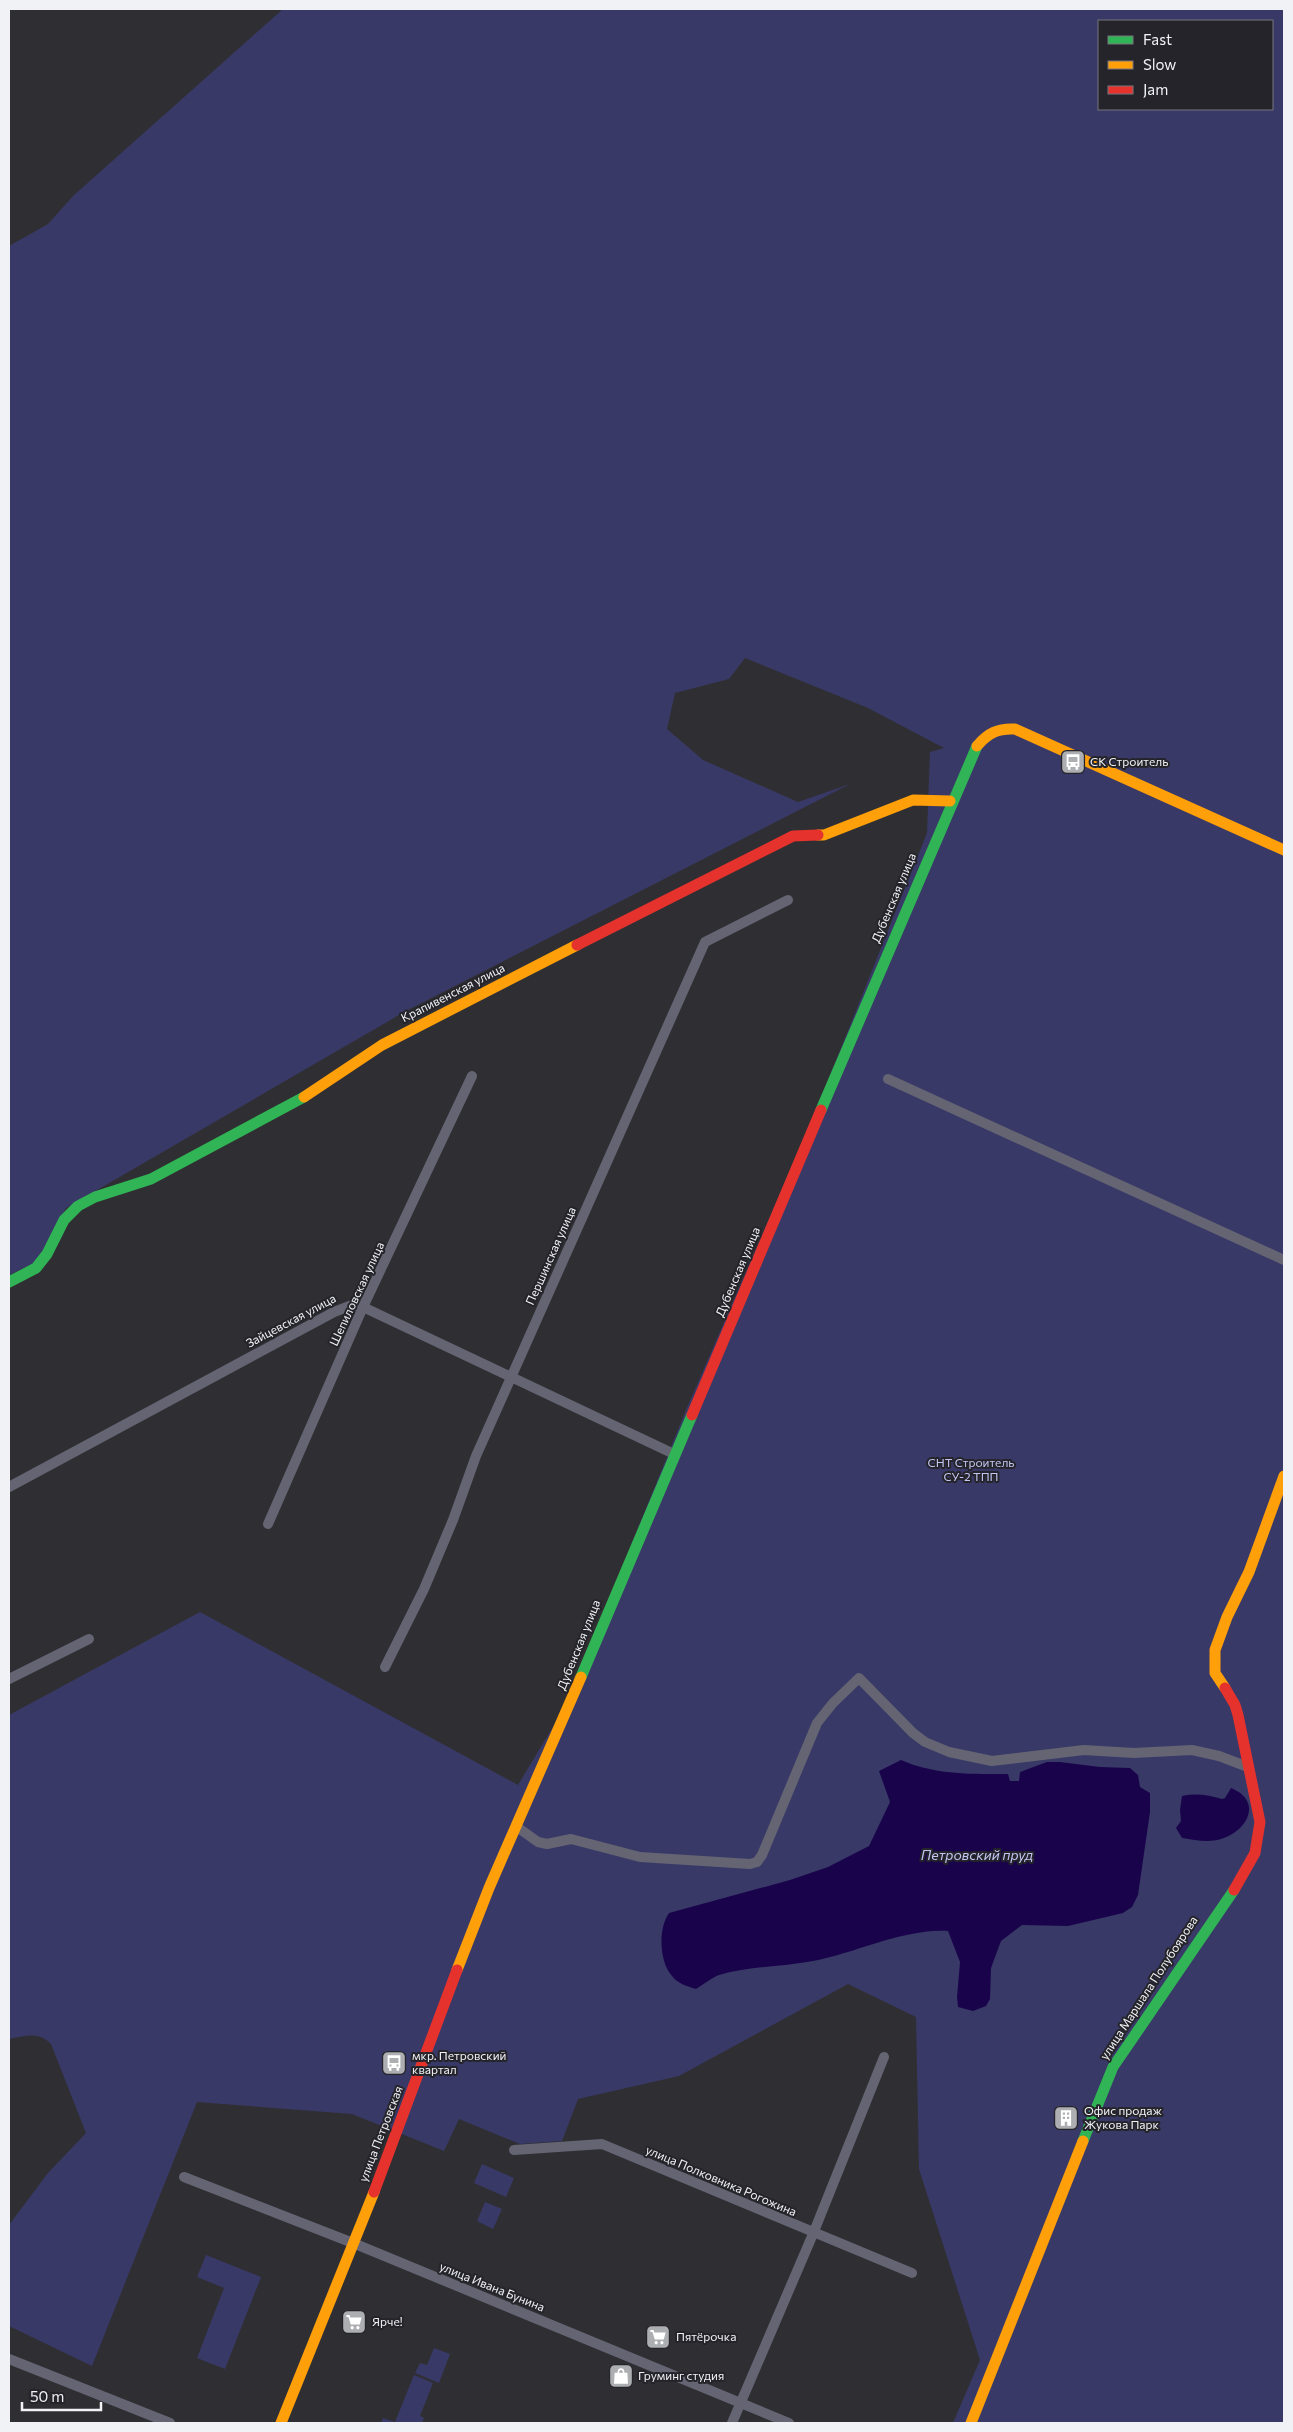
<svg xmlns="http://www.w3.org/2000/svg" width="1293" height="2432" viewBox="0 0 1293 2432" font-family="Commissioner,sans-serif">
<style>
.green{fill:#393967;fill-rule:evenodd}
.water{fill:#19044c}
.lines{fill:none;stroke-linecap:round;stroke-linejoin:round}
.street{stroke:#646473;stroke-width:10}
.fast{stroke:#30b455;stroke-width:11}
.slow{stroke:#ff9f0a;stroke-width:11}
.jam{stroke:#e5322d;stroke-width:11}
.labels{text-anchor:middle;stroke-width:4;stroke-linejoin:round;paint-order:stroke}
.poi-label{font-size:12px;fill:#f1f2f6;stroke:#24242a;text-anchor:start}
.street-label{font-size:12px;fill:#f1f2f6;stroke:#24242a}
.park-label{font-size:12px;fill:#c4c7f4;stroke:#24242a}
.water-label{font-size:14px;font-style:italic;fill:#c2c5f2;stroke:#24242a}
</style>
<rect width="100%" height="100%" fill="#2f2f33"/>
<g class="green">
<path d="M283,9H1284V2423H953L980,2360L919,2169L916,2017L848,1984L679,2076L578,2099L562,2141L520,2144L459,2119L444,2151L352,2114L197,2102L92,2366L9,2326V2225L48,2173L86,2133L51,2044C39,2031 25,2036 9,2039V1715L200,1612L518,1785L566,1705L686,1410L815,1113L927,833L930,752L944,748L868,708L745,658L729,679L675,693L667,729L703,760L798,802L850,784L406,1011L66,1208L43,1254L34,1263L9,1275V246L48,224L73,196ZM1099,21H1272V109H1099Z"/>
<polygon points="482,2164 514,2178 506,2197 474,2183"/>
<polygon points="485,2202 502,2209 493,2229 477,2221"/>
<polygon points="206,2255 261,2277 225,2369 197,2358 224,2288 197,2277"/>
<polygon points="434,2348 450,2354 439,2383 415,2373 420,2363 427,2365"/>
<polygon points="414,2375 433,2383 420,2416 424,2418 422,2423 381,2423 383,2418 395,2422"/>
</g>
<g class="water">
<path d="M901,1760C935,1775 971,1774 1008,1774L1010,1781H1019L1020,1772L1047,1762H1060L1100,1767L1130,1768L1138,1775L1140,1787L1150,1793V1812L1138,1895L1132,1907L1123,1913L1068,1926L1022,1925L1001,1941L991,1968L990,1999L986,2006L973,2011L958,2007L957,1997L960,1962L948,1931C905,1928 856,1953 813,1961C782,1967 750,1966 719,1975C711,1978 703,1985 696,1989C687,1986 678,1984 672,1976C659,1961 658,1929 669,1913L790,1880L828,1867L869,1846L890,1802L879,1771Z"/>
<path d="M1231,1788C1263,1801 1248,1831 1221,1839C1208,1843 1195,1840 1182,1838L1176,1828L1181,1821L1180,1810L1182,1796C1196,1793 1209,1795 1222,1799L1225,1798Z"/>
</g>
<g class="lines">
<g class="street">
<polyline points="888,1079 1284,1260"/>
<polyline points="9,1487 334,1312 352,1305 363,1307 674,1454"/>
<polyline points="268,1524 363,1307 472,1076"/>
<polyline points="385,1667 424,1589 453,1520 476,1456 705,942 788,900"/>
<polyline points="9,1679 89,1639"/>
<polyline points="517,1827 538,1842 547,1844 571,1839 640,1857 750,1864 757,1862 762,1855 817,1723 833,1703 859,1678 913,1733 925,1742 949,1752 992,1761 1084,1750 1134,1753 1192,1750 1219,1756 1248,1767"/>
<polyline points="514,2150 602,2144 912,2273"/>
<polyline points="184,2177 353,2243 789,2423"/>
<polyline points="9,2359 170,2423"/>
<polyline points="732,2423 813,2234 884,2057"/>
</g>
<g class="fast">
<polyline points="821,1110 977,746"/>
<polyline points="9,1282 36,1268 47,1254 64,1220 78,1206 95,1197 151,1179 304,1097"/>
<polyline points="581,1677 692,1415"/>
<polyline points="1083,2141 1113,2067 1234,1890"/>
</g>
<g class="slow">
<path d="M977,746C988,733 998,728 1015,729L1284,850"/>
<polyline points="818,835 824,835 913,800 950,801"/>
<polyline points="304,1097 382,1045 577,945"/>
<polyline points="1225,1688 1215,1673 1215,1650 1227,1617 1249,1572 1284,1476"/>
<polyline points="457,1970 489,1888 581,1677"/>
<polyline points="281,2423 374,2192"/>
<polyline points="971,2423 1083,2141"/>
</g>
<g class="jam">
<polyline points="577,945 793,836 818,835"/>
<polyline points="692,1415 821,1110"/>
<polyline points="1225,1688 1235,1705 1238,1715 1260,1822 1255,1853 1234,1890"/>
<polyline points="374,2192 457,1970"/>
</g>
</g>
<defs>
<symbol id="bus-square" viewBox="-11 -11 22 22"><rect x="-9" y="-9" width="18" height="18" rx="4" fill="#adaeb2" stroke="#24242a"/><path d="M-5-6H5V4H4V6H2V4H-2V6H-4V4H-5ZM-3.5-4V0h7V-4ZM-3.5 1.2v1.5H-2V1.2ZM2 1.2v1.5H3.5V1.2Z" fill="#fff"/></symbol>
<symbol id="building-square" viewBox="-11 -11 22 22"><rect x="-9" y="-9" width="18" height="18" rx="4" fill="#adaeb2" stroke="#24242a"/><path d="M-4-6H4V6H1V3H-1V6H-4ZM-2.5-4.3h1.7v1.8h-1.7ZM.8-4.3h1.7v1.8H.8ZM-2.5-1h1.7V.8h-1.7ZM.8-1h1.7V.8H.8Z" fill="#fff"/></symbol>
<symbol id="supermarket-square" viewBox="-11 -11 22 22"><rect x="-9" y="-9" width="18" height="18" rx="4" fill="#adaeb2" stroke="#24242a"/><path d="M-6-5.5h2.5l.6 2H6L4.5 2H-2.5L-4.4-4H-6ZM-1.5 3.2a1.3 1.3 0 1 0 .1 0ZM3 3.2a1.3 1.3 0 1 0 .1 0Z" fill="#fff"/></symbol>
<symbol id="shop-square" viewBox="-11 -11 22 22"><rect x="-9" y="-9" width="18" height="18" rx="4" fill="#adaeb2" stroke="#24242a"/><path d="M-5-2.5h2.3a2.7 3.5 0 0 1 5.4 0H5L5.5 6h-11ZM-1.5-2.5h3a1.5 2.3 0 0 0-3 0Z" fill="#fff"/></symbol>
</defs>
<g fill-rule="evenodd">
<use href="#bus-square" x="1059" y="748" width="28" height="28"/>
<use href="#bus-square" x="380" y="2049" width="28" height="28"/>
<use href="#building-square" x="1052" y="2104" width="28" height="28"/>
<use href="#supermarket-square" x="340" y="2308" width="28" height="28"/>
<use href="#supermarket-square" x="644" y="2323" width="28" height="28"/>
<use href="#shop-square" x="607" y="2362" width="28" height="28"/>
</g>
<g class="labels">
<g class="poi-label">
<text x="1090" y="766">СК Строитель</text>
<text x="412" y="2060">мкр. Петровский<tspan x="412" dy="14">квартал</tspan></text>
<text x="1084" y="2115">Офис продаж<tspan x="1084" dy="14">Жукова Парк</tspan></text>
<text x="372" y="2326">Ярче!</text>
<text x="676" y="2341">Пятёрочка</text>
<text x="638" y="2380">Груминг студия</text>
</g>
<g class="street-label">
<text transform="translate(894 898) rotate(-67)" y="4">Дубенская улица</text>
<text transform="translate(453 993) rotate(-27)" y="4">Крапивенская улица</text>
<text transform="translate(551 1256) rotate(-66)" y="4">Першинская улица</text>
<text transform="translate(738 1272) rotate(-67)" y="4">Дубенская улица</text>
<text transform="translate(357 1294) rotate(-65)" y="4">Шепиловская улица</text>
<text transform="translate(291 1321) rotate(-28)" y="4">Зайцевская улица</text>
<text transform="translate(579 1645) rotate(-68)" y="4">Дубенская улица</text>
<text transform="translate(1149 1988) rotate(-57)" y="4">улица Маршала Полубоярова</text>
<text transform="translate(381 2134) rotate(-69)" y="4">улица Петровская</text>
<text transform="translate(721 2181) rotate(23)" y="4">улица Полковника Рогожина</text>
<text transform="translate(492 2287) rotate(22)" y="4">улица Ивана Бунина</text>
</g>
<g class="park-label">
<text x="971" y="1467">СНТ Строитель<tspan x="971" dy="14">СУ-2 ТПП</tspan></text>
</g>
<g class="water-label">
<text x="977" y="1860">Петровский пруд</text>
</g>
</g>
<rect width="1293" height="2432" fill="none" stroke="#f1f2f6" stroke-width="20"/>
<rect x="1098" y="20" width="175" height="90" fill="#24242a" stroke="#76767c"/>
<rect x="1108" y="36" width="25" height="8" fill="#30b455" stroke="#76767c"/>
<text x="1143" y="45" font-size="15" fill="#f1f2f6">Fast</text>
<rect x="1108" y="61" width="25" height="8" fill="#ff9f0a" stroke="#76767c"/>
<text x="1143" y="70" font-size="15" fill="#f1f2f6">Slow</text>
<rect x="1108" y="86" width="25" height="8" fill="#e5322d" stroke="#76767c"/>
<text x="1143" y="95" font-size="15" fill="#f1f2f6">Jam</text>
<path d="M22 2402v8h79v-8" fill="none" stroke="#f1f2f6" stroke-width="2.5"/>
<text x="30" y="2402" font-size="15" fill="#f1f2f6" stroke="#24242a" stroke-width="4" paint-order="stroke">50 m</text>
</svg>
